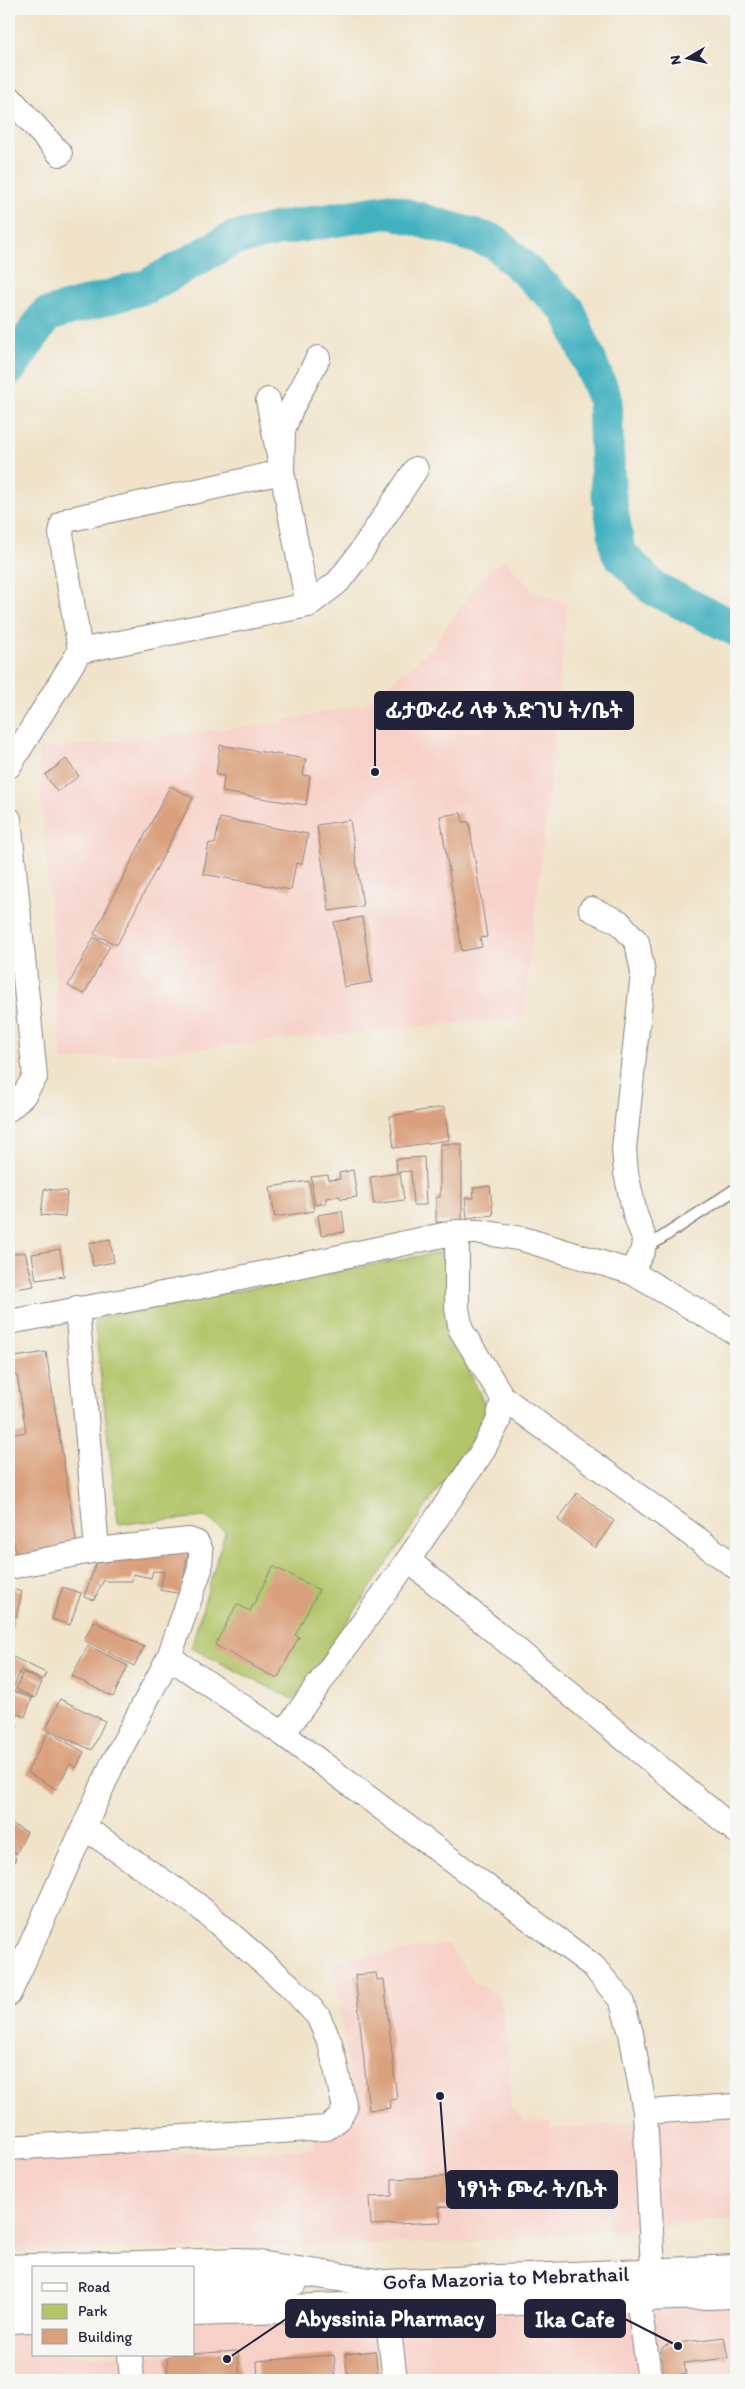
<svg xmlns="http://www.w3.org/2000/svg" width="745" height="2389" viewBox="0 0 745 2389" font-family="Itim,'Noto Sans Ethiopic',sans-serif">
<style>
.built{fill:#f7d1c8}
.green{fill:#b2c569;stroke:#6a7452}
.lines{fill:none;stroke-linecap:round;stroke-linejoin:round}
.river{stroke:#43b1bf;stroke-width:35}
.building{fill:#daa07d}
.service-casing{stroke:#898282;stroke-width:14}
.minor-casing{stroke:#898282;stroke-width:26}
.primary-casing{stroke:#898282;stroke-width:30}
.service{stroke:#fff;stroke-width:11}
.minor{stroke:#fff;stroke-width:24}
.primary{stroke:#fff;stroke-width:28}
.labels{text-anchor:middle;stroke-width:4.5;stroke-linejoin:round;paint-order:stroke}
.street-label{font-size:21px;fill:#22223b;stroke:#f6f6f2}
.leader{fill:none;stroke:#22223b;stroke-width:2}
.callout-dot{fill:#22223b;stroke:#f6f6f2;stroke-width:2}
.callout{fill:#22223b;stroke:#22223b;stroke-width:2}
.callout-label{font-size:22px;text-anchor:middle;font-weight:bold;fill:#fff}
</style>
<rect width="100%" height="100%" fill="#f6f6f2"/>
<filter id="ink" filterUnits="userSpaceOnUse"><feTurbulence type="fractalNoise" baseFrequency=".02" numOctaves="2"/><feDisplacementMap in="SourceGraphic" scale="10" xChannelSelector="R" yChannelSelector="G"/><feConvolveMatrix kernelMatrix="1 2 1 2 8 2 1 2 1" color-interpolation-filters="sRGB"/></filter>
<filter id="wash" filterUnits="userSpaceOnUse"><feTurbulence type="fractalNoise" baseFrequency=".0096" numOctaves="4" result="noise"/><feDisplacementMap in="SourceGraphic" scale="20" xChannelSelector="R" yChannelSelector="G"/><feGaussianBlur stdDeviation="1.12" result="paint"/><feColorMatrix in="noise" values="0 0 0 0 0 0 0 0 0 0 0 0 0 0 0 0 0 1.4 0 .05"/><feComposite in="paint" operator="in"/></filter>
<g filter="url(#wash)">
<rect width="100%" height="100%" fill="#f0e3c9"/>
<g class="built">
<polygon points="504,559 534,592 567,604 552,768 523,1017 62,1061 38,750 261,725 365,704 430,650 484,574"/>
<polygon points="448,1944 474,1982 500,1996 506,2034 511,2107 526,2122 550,2122 550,2129 736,2114 736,2219 468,2242 9,2252 9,2154 271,2152 315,2148 314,2133 356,2123 333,1962"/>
<polygon points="736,2305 736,2377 685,2380 9,2380 9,2327 34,2326 34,2355 194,2355 194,2321"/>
</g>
<polygon class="green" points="447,1251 447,1323 489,1414 294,1700 191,1648 225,1532 206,1517 118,1524 94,1318"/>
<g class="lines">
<polyline class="river" points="9,369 46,315 148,286 232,239 283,228 390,211 495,242 568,310 605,399 608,490 618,552 653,588 736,629"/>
</g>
<g id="blocks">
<g class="building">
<polygon points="220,745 306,759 303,775 310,776 306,805 222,792 224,776 216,775"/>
<polygon points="66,759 79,776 57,792 45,775"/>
<polygon points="170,786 193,798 117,945 94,934"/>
<polygon points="461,813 463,822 469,822 487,937 480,938 482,947 462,951 440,816"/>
<polygon points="220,818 308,834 302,864 296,863 291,890 203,874 209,843 215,844"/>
<polygon points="350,820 363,906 329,911 317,825"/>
<polygon points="362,917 372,982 344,987 334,922"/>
<polygon points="94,937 110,946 84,994 68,986"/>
<polygon points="444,1107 449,1140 394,1148 390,1116"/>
<polygon points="440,1144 462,1144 462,1222 436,1222 436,1197 440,1197"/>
<polygon points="424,1157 426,1205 413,1205 411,1171 397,1172 396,1159"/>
<polygon points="353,1170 357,1197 341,1199 340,1196 326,1198 326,1203 315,1205 311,1177 328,1175 329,1180 340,1179 339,1173"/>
<polygon points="400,1173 404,1200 374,1204 370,1177"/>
<polygon points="309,1181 314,1211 275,1217 270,1187"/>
<polygon points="490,1186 493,1215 467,1218 465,1198 474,1198 473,1188"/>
<polygon points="44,1189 67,1191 65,1217 41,1215"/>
<polygon points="342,1211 345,1232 321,1235 318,1215"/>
<polygon points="110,1239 114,1262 93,1266 89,1243"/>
<polygon points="60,1249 64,1276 36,1280 32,1254"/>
<polygon points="25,1252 34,1286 9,1290 9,1255"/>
<polygon points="46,1352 77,1546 16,1556 9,1509 9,1435 26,1432 17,1375 9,1376 9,1358"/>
<polygon points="577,1493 614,1521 595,1548 558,1520"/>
<polygon points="188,1552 181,1594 160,1590 164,1572 153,1571 151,1578 133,1574 132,1581 103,1581 94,1600 84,1597 97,1561"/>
<polygon points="273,1566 319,1590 295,1635 299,1637 277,1679 215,1645 237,1604 250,1611"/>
<polygon points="63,1587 81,1593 70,1625 52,1619"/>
<polygon points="9,1588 22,1592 16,1617 9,1615"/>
<polygon points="9,1617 14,1619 9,1638"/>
<polygon points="94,1621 144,1647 134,1666 84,1640"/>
<polygon points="88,1645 128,1666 113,1697 72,1676"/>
<polygon points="13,1657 46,1673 43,1680 21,1670 14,1686 9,1683 9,1666"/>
<polygon points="23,1672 42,1682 35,1698 16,1689"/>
<polygon points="14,1691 32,1698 25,1717 9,1710 9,1703"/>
<polygon points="60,1699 105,1721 92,1750 46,1729"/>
<polygon points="9,1721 18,1725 9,1746"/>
<polygon points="48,1732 84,1752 76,1768 70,1764 56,1789 27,1772"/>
<polygon points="9,1823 27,1832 16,1854 9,1850"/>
<polygon points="9,1854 16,1858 9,1873"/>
<polygon points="376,1973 377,1980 384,1979 397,2099 390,2100 391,2108 369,2110 355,1975"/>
<polygon points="460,2176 464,2205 438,2207 441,2222 371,2225 369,2197 392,2196 392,2179"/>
<polygon points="724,2337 728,2358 684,2363 686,2374 664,2378 661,2351 663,2347 670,2344"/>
<polygon points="238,2351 240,2380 168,2380 167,2358 171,2355"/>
<polygon points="375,2351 379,2380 348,2380 345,2354"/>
<polygon points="334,2355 336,2380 258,2380 257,2361"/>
</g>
</g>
</g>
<g filter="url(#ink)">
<use href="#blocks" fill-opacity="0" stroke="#898282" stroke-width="1"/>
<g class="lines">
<defs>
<polyline id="service" points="643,1250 736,1189"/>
<g id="minor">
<polyline points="9,97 60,154"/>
<polyline points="268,400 308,605"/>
<polyline points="80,651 61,534 63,523 71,519 282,472 283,430 291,409 318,358"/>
<polyline points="9,766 80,651 308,605 338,582 358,556 416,469"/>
<polyline points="9,819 35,1077 23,1096 9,1109"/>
<polyline points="591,909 619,922 637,942 643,973 624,1149 626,1173 635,1214 644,1238 643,1250 631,1272"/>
<polyline points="9,1322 189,1289 457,1232 481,1232 523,1239 631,1272 736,1333"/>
<polyline points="503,1398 736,1567"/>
<polyline points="408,1560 736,1831"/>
<polyline points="9,1567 97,1550 77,1308"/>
<polyline points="169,1657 283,1734 593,1966 621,2000 631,2033 645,2112 654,2290"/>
<polyline points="283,1734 408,1560 480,1455 498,1422 503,1398 461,1330 457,1308 457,1232"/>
<polyline points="9,1994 112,1765 169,1657 200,1569 201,1551 197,1543 189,1540 97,1550"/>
<polyline points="645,2112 736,2106"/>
<polyline points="9,2148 327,2128 339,2119 345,2108 330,2043 318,2016 290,1986 196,1904 85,1828"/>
<polyline points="635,2278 650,2380"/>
<polyline points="384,2288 395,2380"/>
<polyline points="130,2355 132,2380"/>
</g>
<g id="primary">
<polyline points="38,2268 239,2262 384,2284 736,2269"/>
<polyline points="9,2269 34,2268"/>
<polyline points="194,2288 294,2281"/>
<polyline points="9,2293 34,2293"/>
<polyline points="194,2312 736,2294"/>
<polyline points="9,2319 34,2318"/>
</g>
</defs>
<use href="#service" class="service-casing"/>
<use href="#minor" class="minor-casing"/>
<use href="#primary" class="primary-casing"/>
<use href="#service" class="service"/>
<use href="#minor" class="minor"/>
<use href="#primary" class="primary"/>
</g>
</g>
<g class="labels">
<g class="street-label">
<text transform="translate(506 2278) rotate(-2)" y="7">Gofa Mazoria to Mebrathail</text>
</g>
</g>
<path class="leader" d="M375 772L375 710M440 2096L447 2189M227 2359L286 2319M678 2346L625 2319"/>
<g class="callout-dot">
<circle cx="375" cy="772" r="5"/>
<circle cx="440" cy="2096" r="5"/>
<circle cx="227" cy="2359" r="5"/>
<circle cx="678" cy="2346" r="5"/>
</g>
<g class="callout">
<rect x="375" y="692" width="258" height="37" rx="5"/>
<rect x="447" y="2171" width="170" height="37" rx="5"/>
<rect x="286" y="2300" width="209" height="37" rx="5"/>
<rect x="525" y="2300" width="100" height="37" rx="5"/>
</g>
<g class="callout-label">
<text x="504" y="718">ፊታውራሪ ላቀ እድገህ ት/ቤት</text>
<text x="532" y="2197">ነፃነት ጮራ ት/ቤት</text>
<text x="390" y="2326">Abyssinia Pharmacy</text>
<text x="575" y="2327">Ika Cafe</text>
</g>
<rect width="745" height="2389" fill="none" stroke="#f6f6f2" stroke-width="30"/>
<rect x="32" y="2266" width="162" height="90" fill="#f6f6f2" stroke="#a1a1a9"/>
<rect x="42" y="2283" width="25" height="8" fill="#ffffff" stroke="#a1a1a9"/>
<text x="78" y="2292" font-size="15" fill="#22223b">Road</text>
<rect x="42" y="2304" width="25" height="15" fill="#b2c569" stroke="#a1a1a9"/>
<text x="78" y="2316" font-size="15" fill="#22223b">Park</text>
<rect x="42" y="2329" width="25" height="15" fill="#daa07d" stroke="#a1a1a9"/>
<text x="78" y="2342" font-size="15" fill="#22223b">Building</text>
<g transform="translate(688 58) rotate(261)" stroke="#f6f6f2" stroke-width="4" paint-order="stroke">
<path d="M0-4L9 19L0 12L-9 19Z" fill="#22223b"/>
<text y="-8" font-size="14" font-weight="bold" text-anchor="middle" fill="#22223b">N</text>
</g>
</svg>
